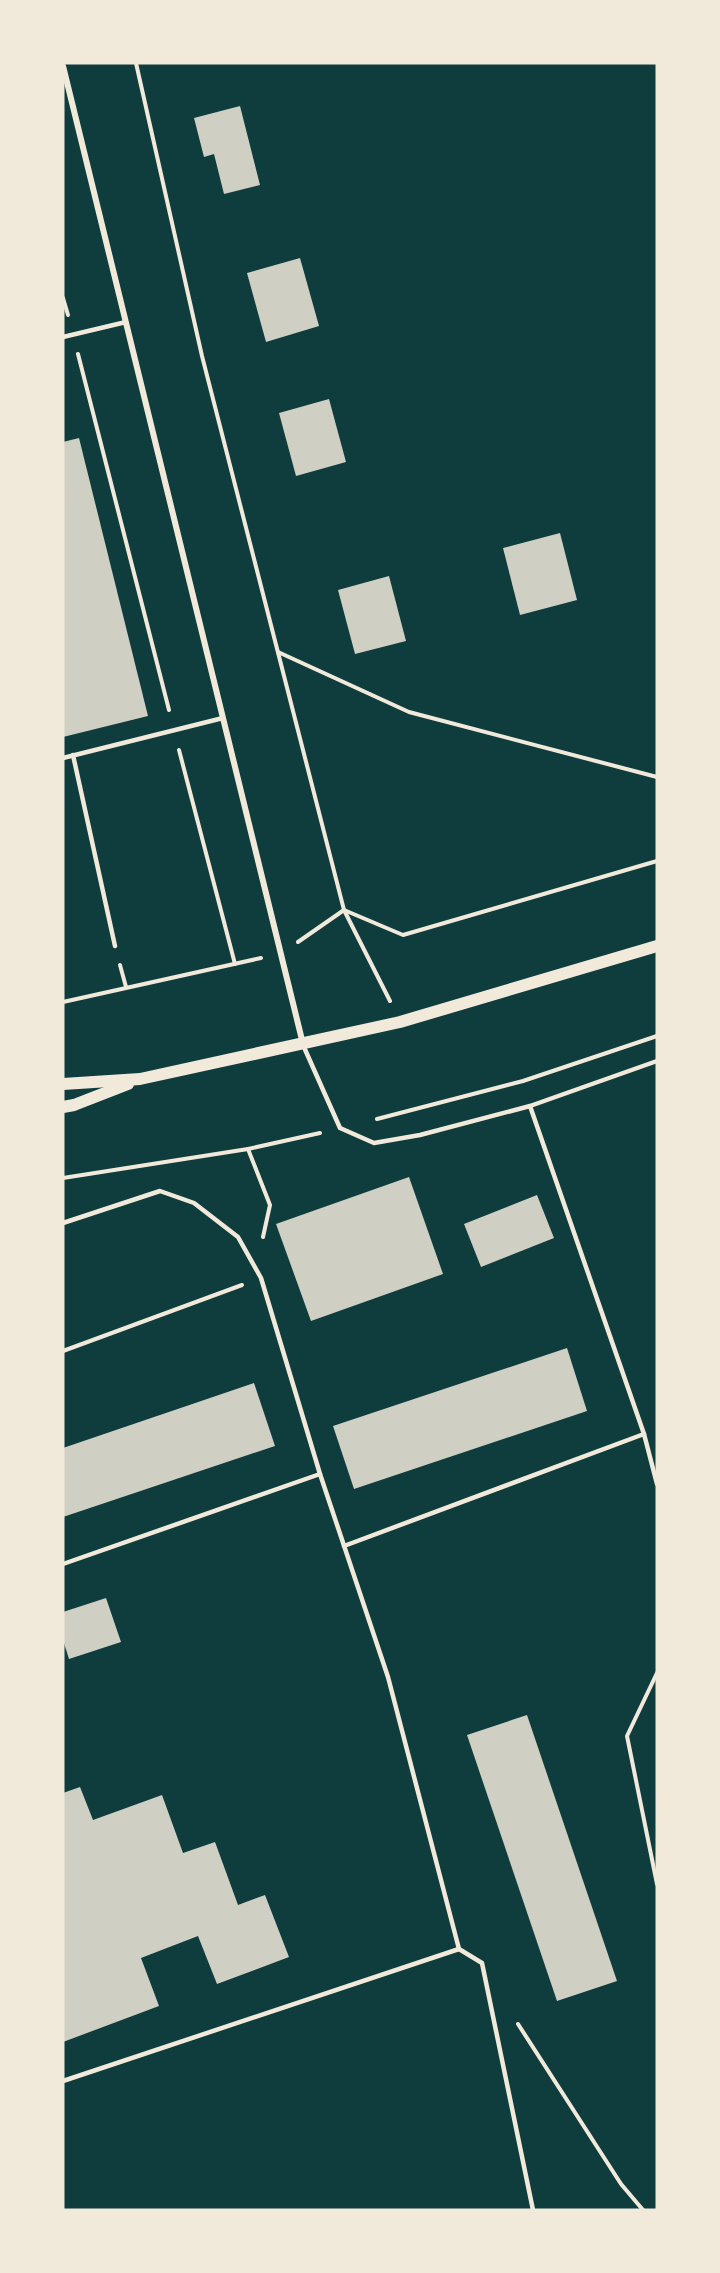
<svg xmlns="http://www.w3.org/2000/svg" width="720" height="2273" viewBox="0 0 720 2273" font-family="Barlow,sans-serif">
<style>
.building{fill:#cfcfc3}
.lines{fill:none;stroke-linecap:round;stroke-linejoin:round}
.path{stroke:#f1e9da;stroke-width:4}
.service{stroke:#f1e9da;stroke-width:4.5}
.minor{stroke:#f1e9da;stroke-width:6}
.secondary{stroke:#f1e9da;stroke-width:12}
</style>
<rect width="100%" height="100%" fill="#0f3d3e"/>
<g class="building">
<polygon points="240,106 260,185 224,194 214,154 204,157 194,118"/>
<polygon points="300,258 319,326 266,342 247,273"/>
<polygon points="329,399 346,462 296,476 279,413"/>
<polygon points="79,438 148,716 63,737 63,442"/>
<polygon points="560,533 577,600 520,615 503,548"/>
<polygon points="389,576 406,641 355,654 338,590"/>
<polygon points="409,1177 443,1274 311,1321 276,1224"/>
<polygon points="537,1195 554,1238 481,1267 464,1224"/>
<polygon points="567,1348 587,1411 354,1489 333,1426"/>
<polygon points="254,1383 275,1446 63,1517 63,1448"/>
<polygon points="106,1598 121,1642 69,1659 63,1640 63,1612"/>
<polygon points="527,1715 617,1981 557,2001 467,1735"/>
<polygon points="80,1787 93,1820 162,1795 183,1853 215,1842 238,1905 265,1895 289,1957 217,1984 198,1936 141,1958 159,2006 63,2042 63,1793"/>
</g>
<g class="lines">
<g class="path">
<polyline points="136,63 202,356 344,910 390,1001"/>
<polyline points="63,298 68,315"/>
<polyline points="78,354 169,710"/>
<polyline points="278,652 409,712 657,777"/>
<polyline points="179,750 235,964"/>
<polyline points="298,942 344,910 403,935 657,861"/>
<polyline points="120,965 126,987"/>
<polyline points="63,1002 261,958"/>
<polyline points="377,1119 523,1081 657,1036"/>
<polyline points="63,1178 248,1149"/>
<polyline points="263,1237 270,1205 248,1149 320,1133"/>
<polyline points="63,1351 242,1285"/>
<polyline points="657,1673 627,1736 657,1884"/>
<polyline points="518,2024 621,2184 643,2210"/>
</g>
<g class="service">
<polyline points="63,337 126,322"/>
<polyline points="73,755 115,946"/>
<polyline points="63,758 223,718"/>
<polyline points="303,1045 340,1128 374,1143 420,1135 530,1106 644,1434 657,1484"/>
<polyline points="530,1106 657,1061"/>
<polyline points="63,1223 160,1191 194,1203 238,1237 261,1278 320,1474 388,1677 459,1949 482,1963 533,2210"/>
<polyline points="344,1546 644,1434"/>
<polyline points="63,1564 320,1474"/>
<polyline points="63,2081 459,1949"/>
</g>
<polyline class="minor" points="63,66 303,1044"/>
<g class="secondary">
<polyline points="63,1084 140,1079 400,1022 657,946"/>
<polyline points="63,1107 74,1105 128,1084"/>
</g>
</g>
<rect width="720" height="2273" fill="none" stroke="#f1e9da" stroke-width="129"/>
</svg>
